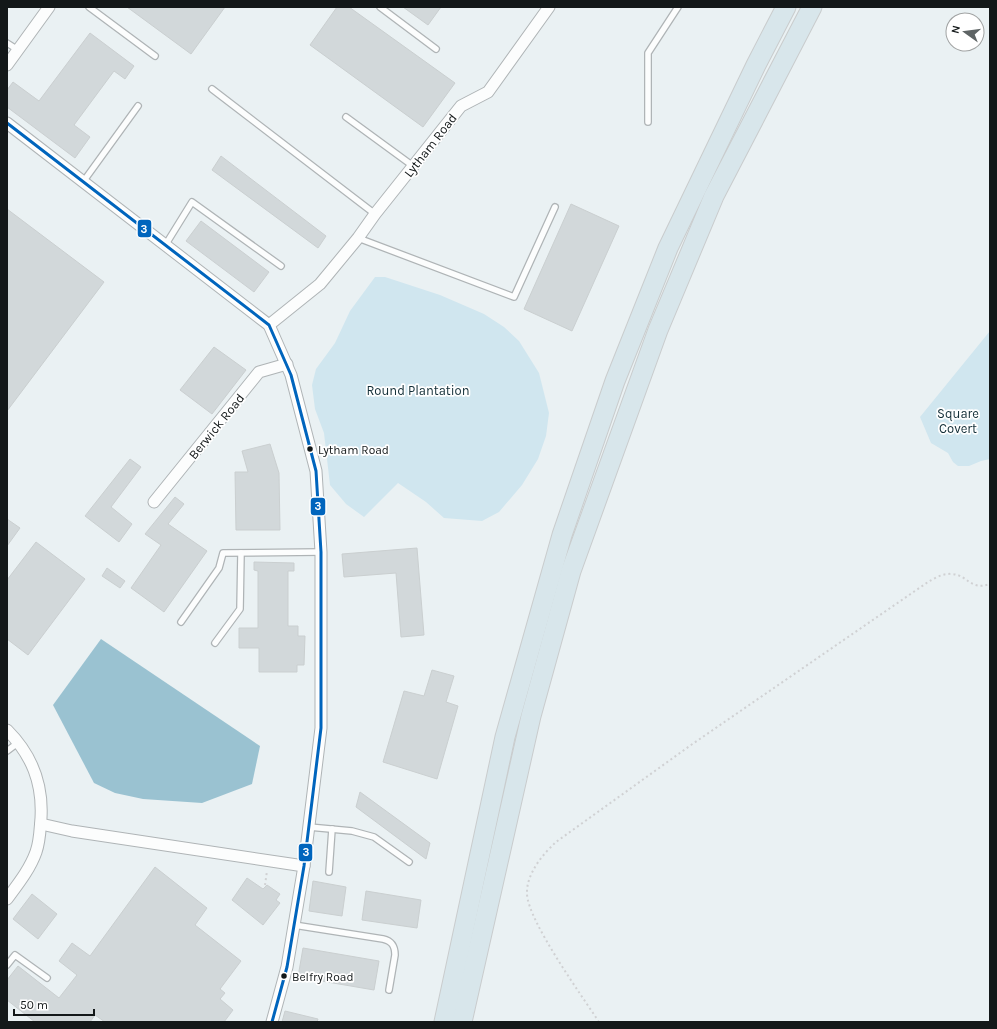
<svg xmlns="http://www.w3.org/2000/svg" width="997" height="1029" viewBox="0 0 997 1029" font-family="Karla,sans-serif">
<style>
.green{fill:#d0e6ef}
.water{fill:#9ac2d1}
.building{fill:#d2d8da;stroke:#cacfd0}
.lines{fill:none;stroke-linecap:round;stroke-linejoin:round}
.service-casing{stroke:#afb4b6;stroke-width:8}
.minor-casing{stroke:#afb4b6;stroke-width:13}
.trunk-casing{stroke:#c9cccd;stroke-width:21}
.path{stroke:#d0d1d3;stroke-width:2;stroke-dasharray:2 3;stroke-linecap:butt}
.service{stroke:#fcfdfd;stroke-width:5.5}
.minor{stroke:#fcfdfd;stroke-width:11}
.trunk{stroke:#d8e6eb;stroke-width:19}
.bus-1-casing{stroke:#fff;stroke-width:6}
.bus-1{stroke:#0065bd;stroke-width:3}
.bus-dot{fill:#131819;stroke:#fff;stroke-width:1.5}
.labels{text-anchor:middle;stroke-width:3.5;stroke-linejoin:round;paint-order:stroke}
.bus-label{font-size:12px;fill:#131819;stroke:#fff;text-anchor:start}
.street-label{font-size:13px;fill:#131819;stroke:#fff}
.park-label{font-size:13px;fill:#112d36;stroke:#fff}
.line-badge{stroke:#fff;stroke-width:1.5}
.badge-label{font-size:11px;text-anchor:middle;font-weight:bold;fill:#fff}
</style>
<rect width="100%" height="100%" fill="#eaf1f3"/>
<g class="green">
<polygon points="375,277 385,277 440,295 484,314 504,327 519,341 539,373 549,413 546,436 538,459 522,485 499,512 482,521 444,518 426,502 398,483 364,517 346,504 330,485 324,433 315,409 312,385 316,369 335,343 350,311"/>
<polygon points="990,331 990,459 981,461 969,466 958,466 953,462 948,453 931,443 920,417"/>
</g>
<polygon class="water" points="101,639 260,746 252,784 202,803 143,799 115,793 94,783 53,705"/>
<g class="building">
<polygon points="127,7 225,7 191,54"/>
<polygon points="337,7 349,7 455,83 423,127 310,45"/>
<polygon points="403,7 441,7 428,25"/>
<polygon points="90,33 134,66 125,79 114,71 74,125 90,137 75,158 7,107 7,90 13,82 39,101"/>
<polygon points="221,156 326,236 318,248 212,170"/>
<polygon points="571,204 619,226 572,331 524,309"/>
<polygon points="7,209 104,282 7,411"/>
<polygon points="201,221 269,272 254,292 186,241"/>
<polygon points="214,347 246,370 212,414 180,390"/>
<polygon points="270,444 279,473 280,530 236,530 235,472 248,472 242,451"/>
<polygon points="130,459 141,467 111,507 132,524 119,542 85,516"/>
<polygon points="175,497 184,504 168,524 207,551 164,612 131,588 161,545 145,534"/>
<polygon points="7,519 20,528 7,546"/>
<polygon points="36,542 85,579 28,655 7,639 7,580"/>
<polygon points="417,548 424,635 401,637 396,573 344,577 342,554"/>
<polygon points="254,562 294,563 294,571 288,571 288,626 298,626 298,636 305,636 304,665 297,665 297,672 259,672 259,648 239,648 239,628 258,628 258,571 254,570"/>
<polygon points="107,568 125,581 120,588 102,576"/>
<polygon points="432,670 454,676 446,702 458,706 437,779 383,762 404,691 424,696"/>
<polygon points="360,792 430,843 426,859 356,807"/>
<polygon points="155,867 207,908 195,925 241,961 220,989 225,993 220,999 233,1010 224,1022 105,1022 95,1015 90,1022 35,1022 7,1000 7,980 18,966 59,998 77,975 59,961 72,943 90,956"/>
<polygon points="247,878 263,889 267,885 280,894 276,900 280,903 263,925 232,900"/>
<polygon points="313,881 346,887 342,916 309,911"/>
<polygon points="366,891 421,900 417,928 362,920"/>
<polygon points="32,894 57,914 38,939 13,919"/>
<polygon points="303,948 379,961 374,990 298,977"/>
<polygon points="285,1011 318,1019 317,1022 282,1022"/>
</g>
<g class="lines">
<defs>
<g id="service">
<polyline points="89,7 155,56"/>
<polyline points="380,7 436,49"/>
<polyline points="7,43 18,50"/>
<polyline points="212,89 375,214"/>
<polyline points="346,117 413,166"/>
<polyline points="648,122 648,53 678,7"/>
<polyline points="83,182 138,106"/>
<polyline points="358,238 514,297 555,207"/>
<polyline points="166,244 192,202 281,266"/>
<polyline points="181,622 219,568 223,553 321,552"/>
<polyline points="215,643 240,609 241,553"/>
<polyline points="7,751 19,742"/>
<polyline points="309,827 352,831 374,837 409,862"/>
<polyline points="329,872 332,829"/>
<path d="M294,925L383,939C392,941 395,946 395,955L389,990"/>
<polyline points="7,965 15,955 47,978"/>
</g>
<g id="minor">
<polyline points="7,65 49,7"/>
<polyline points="7,123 269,325 291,375 316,471 321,552 321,728 304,866 287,967 272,1022"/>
<polyline points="269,325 320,284 358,238 375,214 461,106 488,92 549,7"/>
<polyline points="154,502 259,372 287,364"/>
<path d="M7,730C32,755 43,783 41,818C40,829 40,841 36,852C30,869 18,884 7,899"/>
<polyline points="41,824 72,831 304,866"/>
</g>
<g id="trunk">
<polyline points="444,1022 505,737 562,535 615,381 668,248 756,65 786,7"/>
<polyline points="462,1022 531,716 571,571 658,330 714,196 812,7"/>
</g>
</defs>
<use href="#service" class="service-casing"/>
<use href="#minor" class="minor-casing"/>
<use href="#trunk" class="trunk-casing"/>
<g class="path">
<polyline points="265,885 267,871"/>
<path d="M599,1022C582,996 528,921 527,894C526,874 543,854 556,842L691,745L928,582C935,578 943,573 952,574C968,575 970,591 990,584"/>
</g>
<use href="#service" class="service"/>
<use href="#minor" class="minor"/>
<use href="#trunk" class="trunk"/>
<defs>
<polyline id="bus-1" points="7,123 269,325 291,375 316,471 321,552 321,728 304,866 287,967 272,1022"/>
</defs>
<use href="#bus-1" class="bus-1-casing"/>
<use href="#bus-1" class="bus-1"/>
</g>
<g class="bus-dot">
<circle cx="310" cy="449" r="3.5"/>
<circle cx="284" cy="976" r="3.5"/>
</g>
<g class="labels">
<g class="bus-label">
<text x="318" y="454">Lytham Road</text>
<text x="292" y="981">Belfry Road</text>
</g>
<g class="street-label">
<text transform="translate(430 145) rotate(-52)" y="5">Lytham Road</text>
<text transform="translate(216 426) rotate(-51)" y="5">Berwick Road</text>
</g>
<g class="park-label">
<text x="418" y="395">Round Plantation</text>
<text x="958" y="418">Square<tspan x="958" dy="15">Covert</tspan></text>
</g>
</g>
<g class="line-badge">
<rect x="137" y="219" width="15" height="19" rx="4" fill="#0065bd"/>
<rect x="310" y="497" width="16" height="19" rx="4" fill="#0065bd"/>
<rect x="298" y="843" width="15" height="19" rx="4" fill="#0065bd"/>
</g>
<g class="badge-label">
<text x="144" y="233">3</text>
<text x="318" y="510">3</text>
<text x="306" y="856">3</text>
</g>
<rect width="997" height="1029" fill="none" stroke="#131819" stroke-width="16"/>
<g transform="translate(965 32) rotate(284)"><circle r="19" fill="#ffffff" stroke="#a1a3a3"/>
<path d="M0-3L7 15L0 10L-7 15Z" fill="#5e6465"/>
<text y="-6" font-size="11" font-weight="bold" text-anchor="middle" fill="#131819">N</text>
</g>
<path d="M14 1009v6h80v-6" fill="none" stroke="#131819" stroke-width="2"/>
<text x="20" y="1009" font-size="12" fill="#131819" stroke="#ffffff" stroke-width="3" paint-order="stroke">50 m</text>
</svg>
